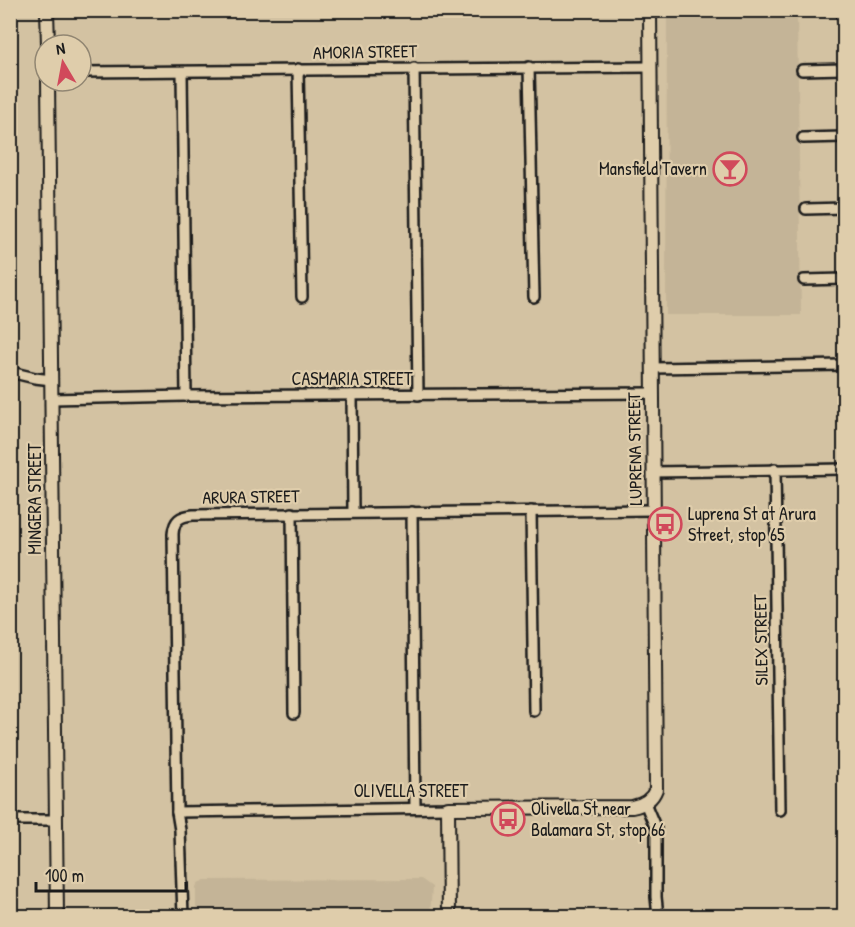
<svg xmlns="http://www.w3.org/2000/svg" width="855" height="927" viewBox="0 0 855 927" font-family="'Patrick Hand',sans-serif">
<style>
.built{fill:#c4b497}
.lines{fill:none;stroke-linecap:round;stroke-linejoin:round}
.street-casing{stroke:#1c1c1c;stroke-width:14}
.secondary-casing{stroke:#1c1c1c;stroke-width:16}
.street{stroke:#dfcdab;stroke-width:9}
.secondary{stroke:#dfcdab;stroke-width:12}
.labels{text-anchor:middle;stroke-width:4.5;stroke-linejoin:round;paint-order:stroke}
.street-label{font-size:18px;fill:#1c1c1c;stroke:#dfcdab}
.poi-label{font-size:18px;fill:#1c1c1c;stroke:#dfcdab;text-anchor:start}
</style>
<rect width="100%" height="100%" fill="#d3c2a2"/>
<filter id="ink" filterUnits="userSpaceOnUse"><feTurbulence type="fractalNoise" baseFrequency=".0167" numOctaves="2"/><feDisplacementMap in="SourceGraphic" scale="12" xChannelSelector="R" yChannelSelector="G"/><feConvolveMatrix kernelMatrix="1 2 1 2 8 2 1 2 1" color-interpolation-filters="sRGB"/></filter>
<g filter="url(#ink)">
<g class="built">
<polygon points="667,11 797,11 801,315 666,315"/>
<polygon points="421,879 432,887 430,916 196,916 196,887 198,883 205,880"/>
</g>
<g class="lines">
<defs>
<g id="street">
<polyline points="842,10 844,24"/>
<polyline points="529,67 534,297"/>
<polyline points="414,68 418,395"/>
<polyline points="298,69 302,297"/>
<polyline points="802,70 844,69"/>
<polyline points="81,72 650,67"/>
<polyline points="182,72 186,396"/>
<polyline points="803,138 844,137"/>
<polyline points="806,209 844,208"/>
<polyline points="804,280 844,279"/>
<polyline points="652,368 844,365"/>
<polyline points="10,372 35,378 52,380"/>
<polyline points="352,395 353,512"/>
<polyline points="52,399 186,396 652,393"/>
<polyline points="775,469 780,810"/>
<polyline points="653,472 844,469"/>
<polyline points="531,511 534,711"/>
<polyline points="412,512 415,808"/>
<polyline points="292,513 294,713"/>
<polyline points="645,803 656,829 656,897 658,916"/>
<polyline points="177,812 448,808"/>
<polyline points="10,820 56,820"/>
<path d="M183,916L180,830L177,812L173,534C174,520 180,516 193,515L653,510"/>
</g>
<g id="secondary">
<polyline points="47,10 48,45"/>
<polyline points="48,81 57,916"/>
<path d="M449,916L448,808L632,807C643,805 652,800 656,789L650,10"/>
</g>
</defs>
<use href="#street" class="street-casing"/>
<use href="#secondary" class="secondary-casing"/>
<use href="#street" class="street"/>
<use href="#secondary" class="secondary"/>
</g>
</g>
<defs>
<symbol id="bar-ring" viewBox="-11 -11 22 22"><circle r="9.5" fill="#dfcdab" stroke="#d1495b" stroke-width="1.5"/><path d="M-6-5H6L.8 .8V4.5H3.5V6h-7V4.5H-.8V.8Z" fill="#d1495b"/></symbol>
<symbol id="bus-ring" viewBox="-11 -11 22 22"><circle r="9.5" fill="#dfcdab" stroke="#d1495b" stroke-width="1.5"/><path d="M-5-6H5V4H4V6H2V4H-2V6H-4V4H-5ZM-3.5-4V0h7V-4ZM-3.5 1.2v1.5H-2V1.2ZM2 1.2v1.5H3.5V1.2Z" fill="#d1495b"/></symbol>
</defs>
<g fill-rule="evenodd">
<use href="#bar-ring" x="711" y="150" width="38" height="38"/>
<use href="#bus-ring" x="646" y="505" width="38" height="38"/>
<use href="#bus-ring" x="489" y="800" width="38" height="38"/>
</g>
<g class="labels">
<g class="street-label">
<text transform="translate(365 52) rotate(-1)" y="6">AMORIA STREET</text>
<text x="352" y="385">CASMARIA STREET</text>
<text transform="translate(635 449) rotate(-91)" y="6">LUPRENA STREET</text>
<text transform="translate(251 497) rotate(-1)" y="6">ARURA STREET</text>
<text transform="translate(35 499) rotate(-90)" y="6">MINGERA STREET</text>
<text transform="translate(761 640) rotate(-91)" y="6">SILEX STREET</text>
<text x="411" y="797">OLIVELLA STREET</text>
</g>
<g class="poi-label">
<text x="707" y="175" text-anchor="end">Mansfield Tavern</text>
<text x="688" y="520">Luprena St at Arura<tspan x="688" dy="21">Street, stop 65</tspan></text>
<text x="531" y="815">Olivella St near<tspan x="531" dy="21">Balamara St, stop 66</tspan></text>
</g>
</g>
<rect width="855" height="927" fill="none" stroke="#dfcdab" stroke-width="36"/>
<rect x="18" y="18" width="819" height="891" fill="none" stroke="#1c1c1c" stroke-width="2" filter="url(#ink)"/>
<g transform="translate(63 63) rotate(350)"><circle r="28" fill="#dfcdab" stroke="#918672" stroke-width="1.5"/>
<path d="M0-4.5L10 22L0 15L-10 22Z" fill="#d1495b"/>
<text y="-9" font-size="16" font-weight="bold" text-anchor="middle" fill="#1c1c1c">N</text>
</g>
<path d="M36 882v9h150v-9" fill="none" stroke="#1c1c1c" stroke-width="3"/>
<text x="45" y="882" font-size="18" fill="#1c1c1c" stroke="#dfcdab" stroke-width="4.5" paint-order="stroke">100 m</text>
</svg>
